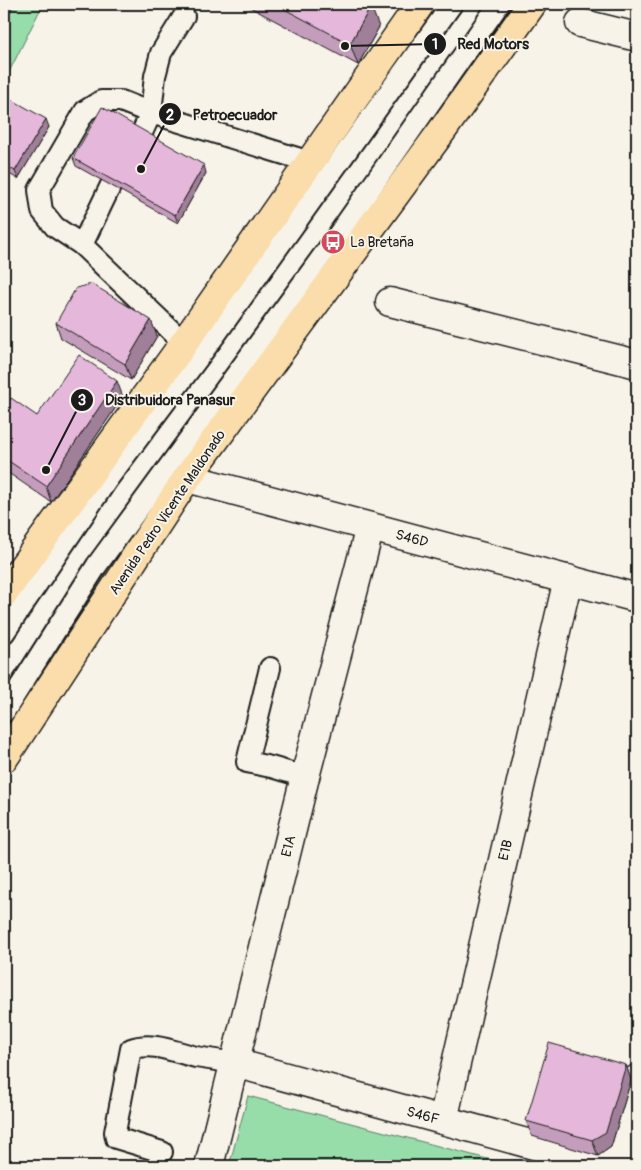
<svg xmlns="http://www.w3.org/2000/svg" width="641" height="1170" viewBox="0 0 641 1170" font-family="Pangolin,sans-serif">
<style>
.green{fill:#97ddaa;stroke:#5a7c63}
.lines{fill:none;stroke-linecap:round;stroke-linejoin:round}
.stream{stroke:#5c8196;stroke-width:10}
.service-casing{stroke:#1c1c1c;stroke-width:24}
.minor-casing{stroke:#1c1c1c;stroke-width:31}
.primary-casing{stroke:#1c1c1c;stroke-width:31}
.service{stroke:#f7f3e8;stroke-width:20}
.minor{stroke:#f7f3e8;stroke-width:28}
.primary{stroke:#faddab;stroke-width:28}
.wall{fill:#c59dbc;stroke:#1c1c1c}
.shaded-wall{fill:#a08099;stroke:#1c1c1c}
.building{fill:#e5b7db;stroke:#1c1c1c}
.labels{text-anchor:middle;stroke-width:4;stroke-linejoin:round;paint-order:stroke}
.poi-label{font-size:14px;fill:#1c1c1c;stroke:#f7f3e8;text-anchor:start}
.street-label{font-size:14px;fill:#1c1c1c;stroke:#f7f3e8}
.leader{fill:none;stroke:#1c1c1c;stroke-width:2}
.callout-dot{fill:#1c1c1c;stroke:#f7f3e8;stroke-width:2}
.mark-label{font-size:15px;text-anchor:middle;font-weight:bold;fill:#fff}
.callout-label{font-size:15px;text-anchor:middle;font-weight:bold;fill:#1c1c1c;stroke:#f7f3e8;stroke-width:4;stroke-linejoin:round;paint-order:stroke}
</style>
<rect width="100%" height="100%" fill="#f7f3e8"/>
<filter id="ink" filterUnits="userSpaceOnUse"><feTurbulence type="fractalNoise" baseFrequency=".02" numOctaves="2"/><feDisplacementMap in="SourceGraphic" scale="10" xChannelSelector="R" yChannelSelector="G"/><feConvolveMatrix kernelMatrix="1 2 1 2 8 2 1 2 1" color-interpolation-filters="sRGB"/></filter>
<g filter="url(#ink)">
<g class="green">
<polygon points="4,4 43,4 4,82"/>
<polygon points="248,1096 514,1166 229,1166"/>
</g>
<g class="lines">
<polyline class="stream" points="4,14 10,4"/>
<defs>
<g id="service">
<polyline points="140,137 151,113 310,162"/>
<polyline points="111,185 82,245 184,343"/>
<polyline points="82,245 55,227 42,211 39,190 85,111 101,101 121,101 151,113 155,76 161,53 184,16"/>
<polyline points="4,633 107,480 216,334 452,4"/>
<polyline points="270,668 247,762 271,767 305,777"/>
<polyline points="4,712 97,565 333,242 499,4"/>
<path d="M162,1152L116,1138L115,1132L131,1049C152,1041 175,1052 196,1057C209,1059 222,1061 235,1063"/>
</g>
<g id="minor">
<polyline points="580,23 637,37"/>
<polyline points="390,302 637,364"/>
<polyline points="187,478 637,598"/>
<polyline points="235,1063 610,1166"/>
<polyline points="443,1120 568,579"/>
<polyline points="209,1166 305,777 370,527"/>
<polyline points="615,1166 637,1079"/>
</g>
<g id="primary">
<polyline points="4,593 184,343 420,4"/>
<polyline points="4,758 187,478 444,128 532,4"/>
</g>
</defs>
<use href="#service" class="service-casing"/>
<use href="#minor" class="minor-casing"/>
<use href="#primary" class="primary-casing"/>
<use href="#service" class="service"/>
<use href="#minor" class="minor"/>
<use href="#primary" class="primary"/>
</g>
<g class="wall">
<polygon points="244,4 367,4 379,27 358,65"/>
<polygon points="4,107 49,127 18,179 4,171"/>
<polygon points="73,158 206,173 178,223 76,166"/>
<polygon points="56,323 157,336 131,380 61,338"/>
<polygon points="123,397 51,502 4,470 4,408 37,416"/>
<polygon points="626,1065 631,1080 611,1147 598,1156 532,1136 526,1121"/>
</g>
<g class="shaded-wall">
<polygon points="371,6 379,27 358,65 350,44"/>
<polygon points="46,119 49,127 18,179 15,171"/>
<polygon points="204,165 206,173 178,223 175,215"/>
<polygon points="151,320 157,336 131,380 125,364"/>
<polygon points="117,381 123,397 51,502 46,486"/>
<polygon points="626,1065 631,1080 611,1147 598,1156 592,1140"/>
</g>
<g class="building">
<polygon points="275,4 367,4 371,6 350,44"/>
<polygon points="9,98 46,119 15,171 4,165 4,107"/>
<polygon points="102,107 204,165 175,215 73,158"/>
<polygon points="92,284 151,320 125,364 56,323 76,288"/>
<polygon points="79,355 117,381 46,486 4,458 4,408 11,398 37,416"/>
<polygon points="549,1043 626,1065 606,1132 592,1140 526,1121"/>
</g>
</g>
<defs>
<symbol id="bus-disc" viewBox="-11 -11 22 22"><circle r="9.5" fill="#d1495b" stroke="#f7f3e8"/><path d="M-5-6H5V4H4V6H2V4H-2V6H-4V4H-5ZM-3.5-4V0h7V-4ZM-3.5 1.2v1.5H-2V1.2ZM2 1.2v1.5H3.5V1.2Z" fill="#fff"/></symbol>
</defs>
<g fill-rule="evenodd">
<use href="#bus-disc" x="319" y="228" width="28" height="28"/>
</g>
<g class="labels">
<g class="poi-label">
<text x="350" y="247">La Bretaña</text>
</g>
<g class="street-label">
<text transform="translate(167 512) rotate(-56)" y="5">Avenida Pedro Vicente Maldonado</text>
<text transform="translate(412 538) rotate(15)" y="5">S46D</text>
<text transform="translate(288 846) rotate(-76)" y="5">E1A</text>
<text transform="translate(505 850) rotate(-77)" y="5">E1B</text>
<text transform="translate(423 1115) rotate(15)" y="5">S46F</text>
</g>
</g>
<path class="leader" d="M345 46L435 44M141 169L170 114M46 470L82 400"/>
<g class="callout-dot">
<circle cx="345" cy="46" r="5"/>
<circle cx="141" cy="169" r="5"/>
<circle cx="46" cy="470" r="5"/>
<circle cx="435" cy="44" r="12"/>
<circle cx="170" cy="114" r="12"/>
<circle cx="82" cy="400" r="12"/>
</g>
<g class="mark-label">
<text x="435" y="49">1</text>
<text x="170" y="120">2</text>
<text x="82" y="405">3</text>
</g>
<g class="callout-label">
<text x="493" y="49">Red Motors</text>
<text x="235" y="120">Petroecuador</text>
<text x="170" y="405">Distribuidora Panasur</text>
</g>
<rect width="641" height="1170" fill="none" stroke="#f7f3e8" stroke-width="20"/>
<rect x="10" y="10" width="621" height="1150" fill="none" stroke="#1c1c1c" stroke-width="2" filter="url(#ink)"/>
</svg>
